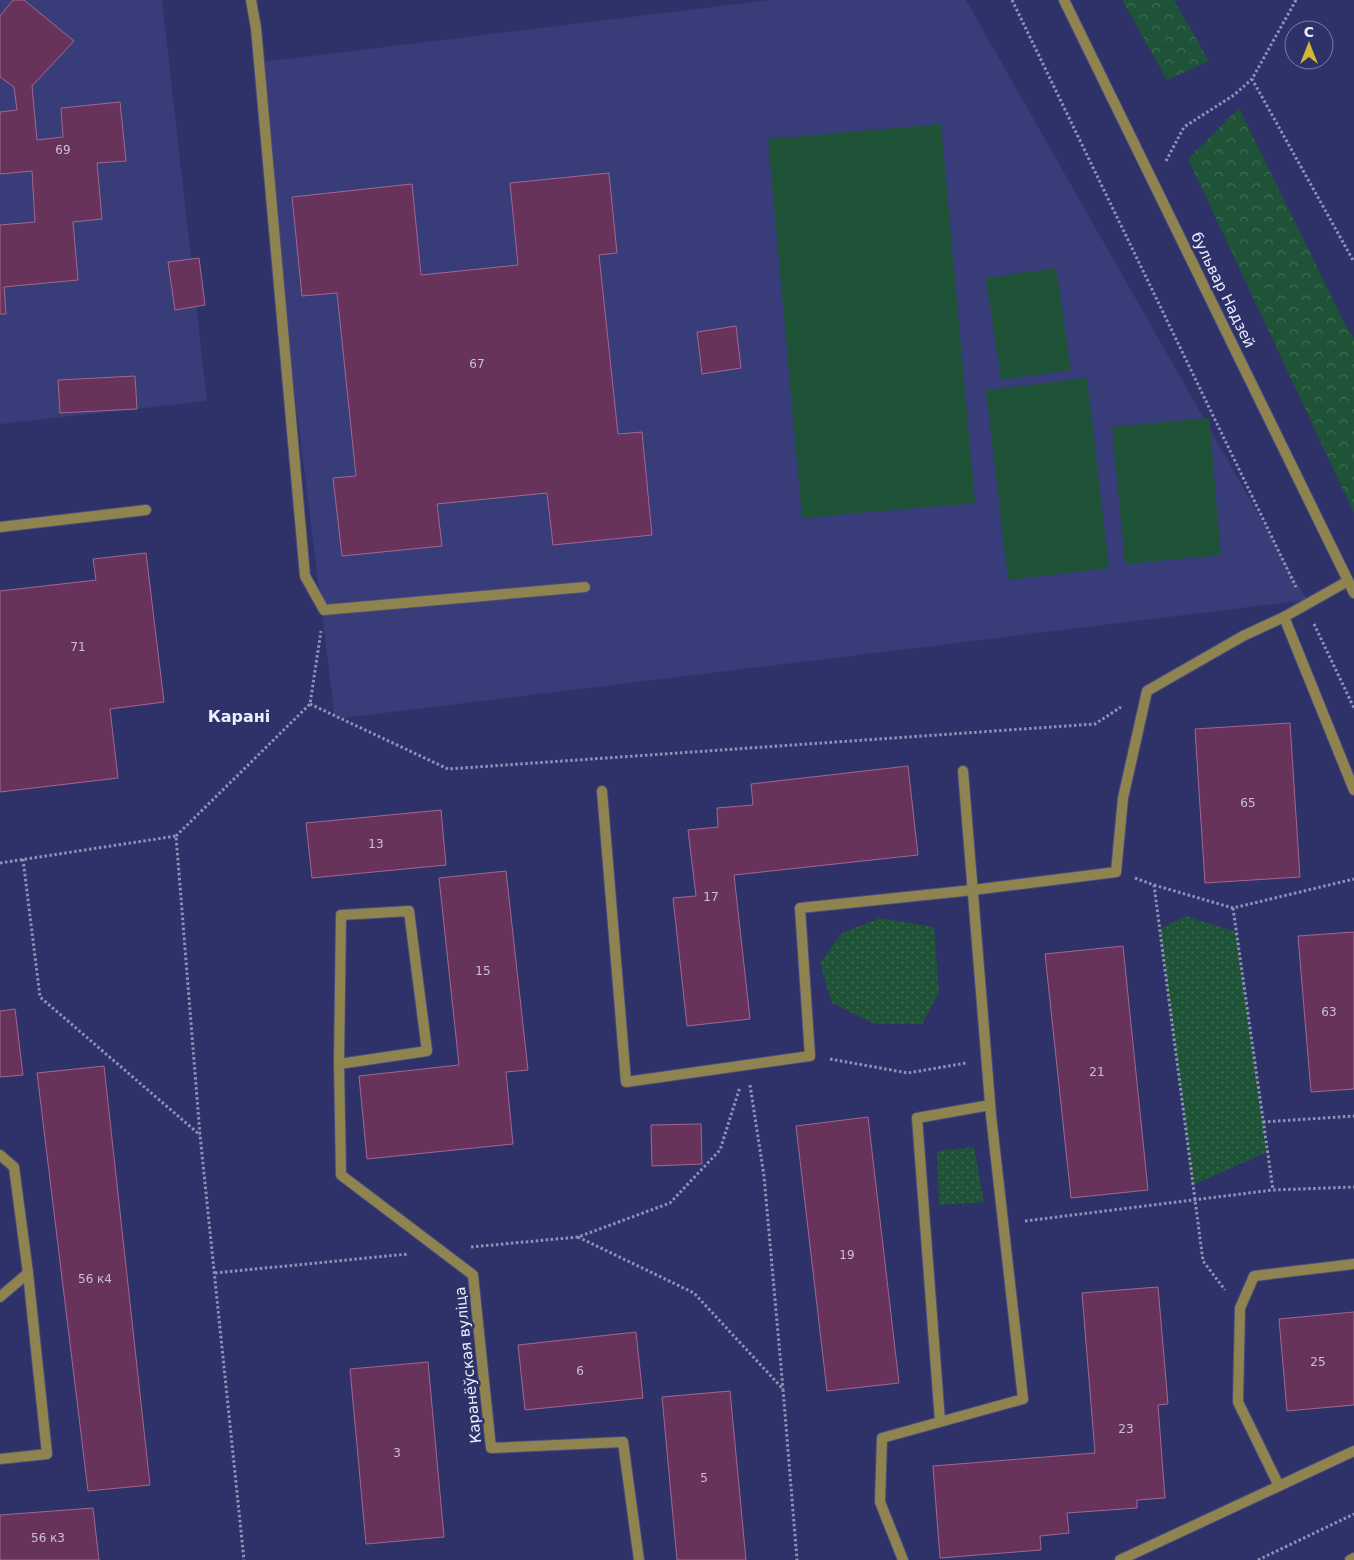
<svg xmlns="http://www.w3.org/2000/svg" width="1354" height="1560" viewBox="0 0 1354 1560" font-family="'DejaVu Sans',sans-serif">
<style>
.built{fill:#383c78}
.forest{fill:url(#forest-crowns)}
.park{fill:url(#park-dots)}
.pitch{fill:#1e5337}
.building{fill:#68335b;stroke:#a16791}
.lines{fill:none;stroke-linecap:round;stroke-linejoin:round}
.service-casing{stroke:#494c7e;stroke-width:12}
.minor-casing{stroke:#494c7e;stroke-width:12}
.path{stroke:#8f92b4;stroke-width:3;stroke-dasharray:2.5 2.5;stroke-linecap:butt}
.service{stroke:#8f8450;stroke-width:10}
.minor{stroke:#8f8450;stroke-width:10}
.labels{text-anchor:middle;stroke-width:5;stroke-linejoin:round;paint-order:stroke}
.number-label{font-size:12px;fill:#cbc0d4}
.street-label{font-size:15px;fill:#eceffd;stroke:#2e3269}
.neighbourhood-label{font-size:16px;font-weight:bold;fill:#eceffd;stroke:#2e3269}
</style>
<defs>
<pattern id="forest-crowns" width="20" height="18" patternUnits="userSpaceOnUse" patternTransform="scale(1.25)"><rect width="20" height="18" fill="#1e5337"/><path d="M2 6a3 3 0 1 1 6 0M12 15a3 3 0 1 1 6 0" fill="none" stroke="#3f6c55"/></pattern>
<pattern id="park-dots" width="8" height="8" patternUnits="userSpaceOnUse" patternTransform="scale(1.25)"><rect width="8" height="8" fill="#1e5337"/><path d="M2 2h.1M6 6h.1" fill="none" stroke="#3f6c55" stroke-width="1.8" stroke-linecap="round"/></pattern>
</defs>
<rect width="100%" height="100%" fill="#2e3269"/>
<g class="built">
<polygon points="0,0 162,0 207,401 0,424"/>
<polygon points="770,0 966,0 1307,600 335,719 254,63"/>
</g>
<g class="forest">
<polygon points="1122,0 1174,0 1209,61 1167,80"/>
<polygon points="1239,108 1344,322 1354,338 1354,513 1188,159"/>
</g>
<g class="park">
<polygon points="1186,916 1236,932 1267,1152 1193,1185 1160,929"/>
<polygon points="880,918 934,927 939,992 922,1024 875,1024 832,1003 820,963 842,933"/>
<polygon points="974,1147 984,1202 939,1205 937,1151"/>
</g>
<g class="pitch">
<polygon points="941,124 975,503 802,518 768,139"/>
<polygon points="1056,268 1071,370 1001,380 986,278"/>
<polygon points="1087,378 1109,568 1008,580 986,390"/>
<polygon points="1209,418 1221,555 1125,564 1112,427"/>
</g>
<g class="building">
<polygon points="13,0 24,0 74,41 32,86 37,140 63,137 61,108 120,102 126,161 97,163 102,219 73,222 78,280 4,287 6,314 0,314 0,225 35,222 32,171 0,174 0,112 17,110 14,87 0,77 0,16"/>
<polygon points="609,173 617,253 599,255 618,434 642,432 652,535 553,545 547,493 437,504 442,546 342,556 333,478 356,476 337,293 302,296 292,197 412,184 421,275 518,265 510,183"/>
<polygon points="199,258 205,305 175,310 168,262"/>
<polygon points="736,326 741,368 702,374 697,332"/>
<polygon points="135,376 137,409 60,413 58,380"/>
<polygon points="146,553 164,702 110,709 118,778 0,792 0,591 96,580 93,559"/>
<polygon points="1290,723 1300,877 1205,883 1195,729"/>
<polygon points="908,766 918,855 734,875 750,1019 687,1026 673,898 696,896 688,830 718,827 717,808 753,805 751,784"/>
<polygon points="441,810 446,865 312,878 306,823"/>
<polygon points="506,871 528,1070 506,1072 513,1144 367,1159 359,1076 459,1065 439,878"/>
<polygon points="1354,932 1354,1089 1311,1092 1298,936"/>
<polygon points="1123,946 1148,1190 1071,1198 1045,954"/>
<polygon points="15,1009 23,1075 0,1077 0,1011"/>
<polygon points="104,1066 150,1485 88,1491 37,1073"/>
<polygon points="868,1117 899,1383 827,1391 796,1126"/>
<polygon points="701,1124 702,1164 652,1166 651,1125"/>
<polygon points="1158,1287 1168,1404 1158,1405 1165,1498 1137,1500 1137,1508 1067,1513 1069,1533 1040,1536 1041,1550 940,1558 933,1466 1095,1453 1082,1293"/>
<polygon points="1354,1312 1354,1405 1287,1411 1279,1319"/>
<polygon points="636,1332 643,1398 525,1410 518,1345"/>
<polygon points="428,1362 444,1537 366,1544 350,1369"/>
<polygon points="730,1391 746,1560 677,1560 662,1397"/>
<polygon points="93,1508 99,1560 0,1560 0,1515"/>
</g>
<g class="lines">
<defs>
<g id="service">
<polyline points="251,0 256,28 305,576 324,610 585,587"/>
<polyline points="0,527 146,510"/>
<polyline points="1284,617 1354,790"/>
<polyline points="602,791 626,1082 810,1056 800,908 973,890 1116,872 1123,798 1147,691 1243,636 1284,617 1348,581"/>
<polyline points="0,1155 14,1167 28,1273 0,1297"/>
<polyline points="940,1421 917,1118 990,1105"/>
<polyline points="0,1459 47,1454 28,1273"/>
<polyline points="1279,1486 1238,1402 1240,1308 1254,1276 1354,1264"/>
<polyline points="903,1560 880,1502 882,1438 1023,1399 991,1115 963,771"/>
<polyline points="1120,1560 1354,1451"/>
</g>
<g id="minor">
<polyline points="1064,0 1354,593"/>
<polyline points="339,1064 427,1051 409,911 341,915 339,1064 341,1175 473,1275 491,1448 623,1442 639,1560"/>
<polyline points="1350,1560 1354,1558"/>
</g>
</defs>
<use href="#service" class="service-casing"/>
<use href="#minor" class="minor-casing"/>
<g class="path">
<polyline points="1012,0 1296,587"/>
<polyline points="1296,0 1252,79 1354,262"/>
<polyline points="1166,161 1184,127 1234,95 1252,79"/>
<polyline points="1314,624 1354,708"/>
<polyline points="310,704 448,769 1095,724 1121,707"/>
<polyline points="176,836 310,704 321,631"/>
<polyline points="23,859 40,997 200,1135"/>
<polyline points="0,863 176,836 200,1135 244,1560"/>
<polyline points="1135,878 1154,885 1203,1261 1225,1290"/>
<polyline points="1154,885 1233,908 1354,879"/>
<polyline points="1233,908 1273,1190 1354,1187"/>
<polyline points="830,1059 908,1073 966,1063"/>
<polyline points="750,1085 764,1176 783,1389"/>
<polyline points="1263,1122 1354,1116"/>
<polyline points="1025,1221 1273,1190"/>
<polyline points="578,1237 694,1293 783,1389 797,1560"/>
<polyline points="471,1247 578,1237 670,1203 720,1150 740,1087"/>
<polyline points="215,1273 408,1254"/>
<polyline points="1258,1560 1354,1514"/>
</g>
<use href="#service" class="service"/>
<use href="#minor" class="minor"/>
</g>
<g class="labels">
<g class="number-label">
<text x="63" y="154">69</text>
<text x="477" y="368">67</text>
<text x="78" y="651">71</text>
<text x="1248" y="807">65</text>
<text x="376" y="848">13</text>
<text x="711" y="901">17</text>
<text x="483" y="975">15</text>
<text x="1329" y="1016">63</text>
<text x="1097" y="1076">21</text>
<text x="847" y="1259">19</text>
<text x="95" y="1283">56 к4</text>
<text x="1318" y="1366">25</text>
<text x="580" y="1375">6</text>
<text x="1126" y="1433">23</text>
<text x="397" y="1457">3</text>
<text x="704" y="1482">5</text>
<text x="48" y="1542">56 к3</text>
</g>
<g class="street-label">
<text transform="translate(1223 290) rotate(64)" y="5">бульвар Надзей</text>
<text transform="translate(468 1365) rotate(-96)" y="5">Каранёўская вуліца</text>
</g>
<g class="neighbourhood-label">
<text x="239" y="722">Карані</text>
</g>
</g>
<g transform="translate(1309 45)"><circle r="24" fill="#2e3269" stroke="#7a7ea4"/>
<path d="M0-4L9 19L0 12L-9 19Z" fill="#d1b736"/>
<text y="-8" font-size="14" font-weight="bold" text-anchor="middle" fill="#eceffd">С</text>
</g>
</svg>
